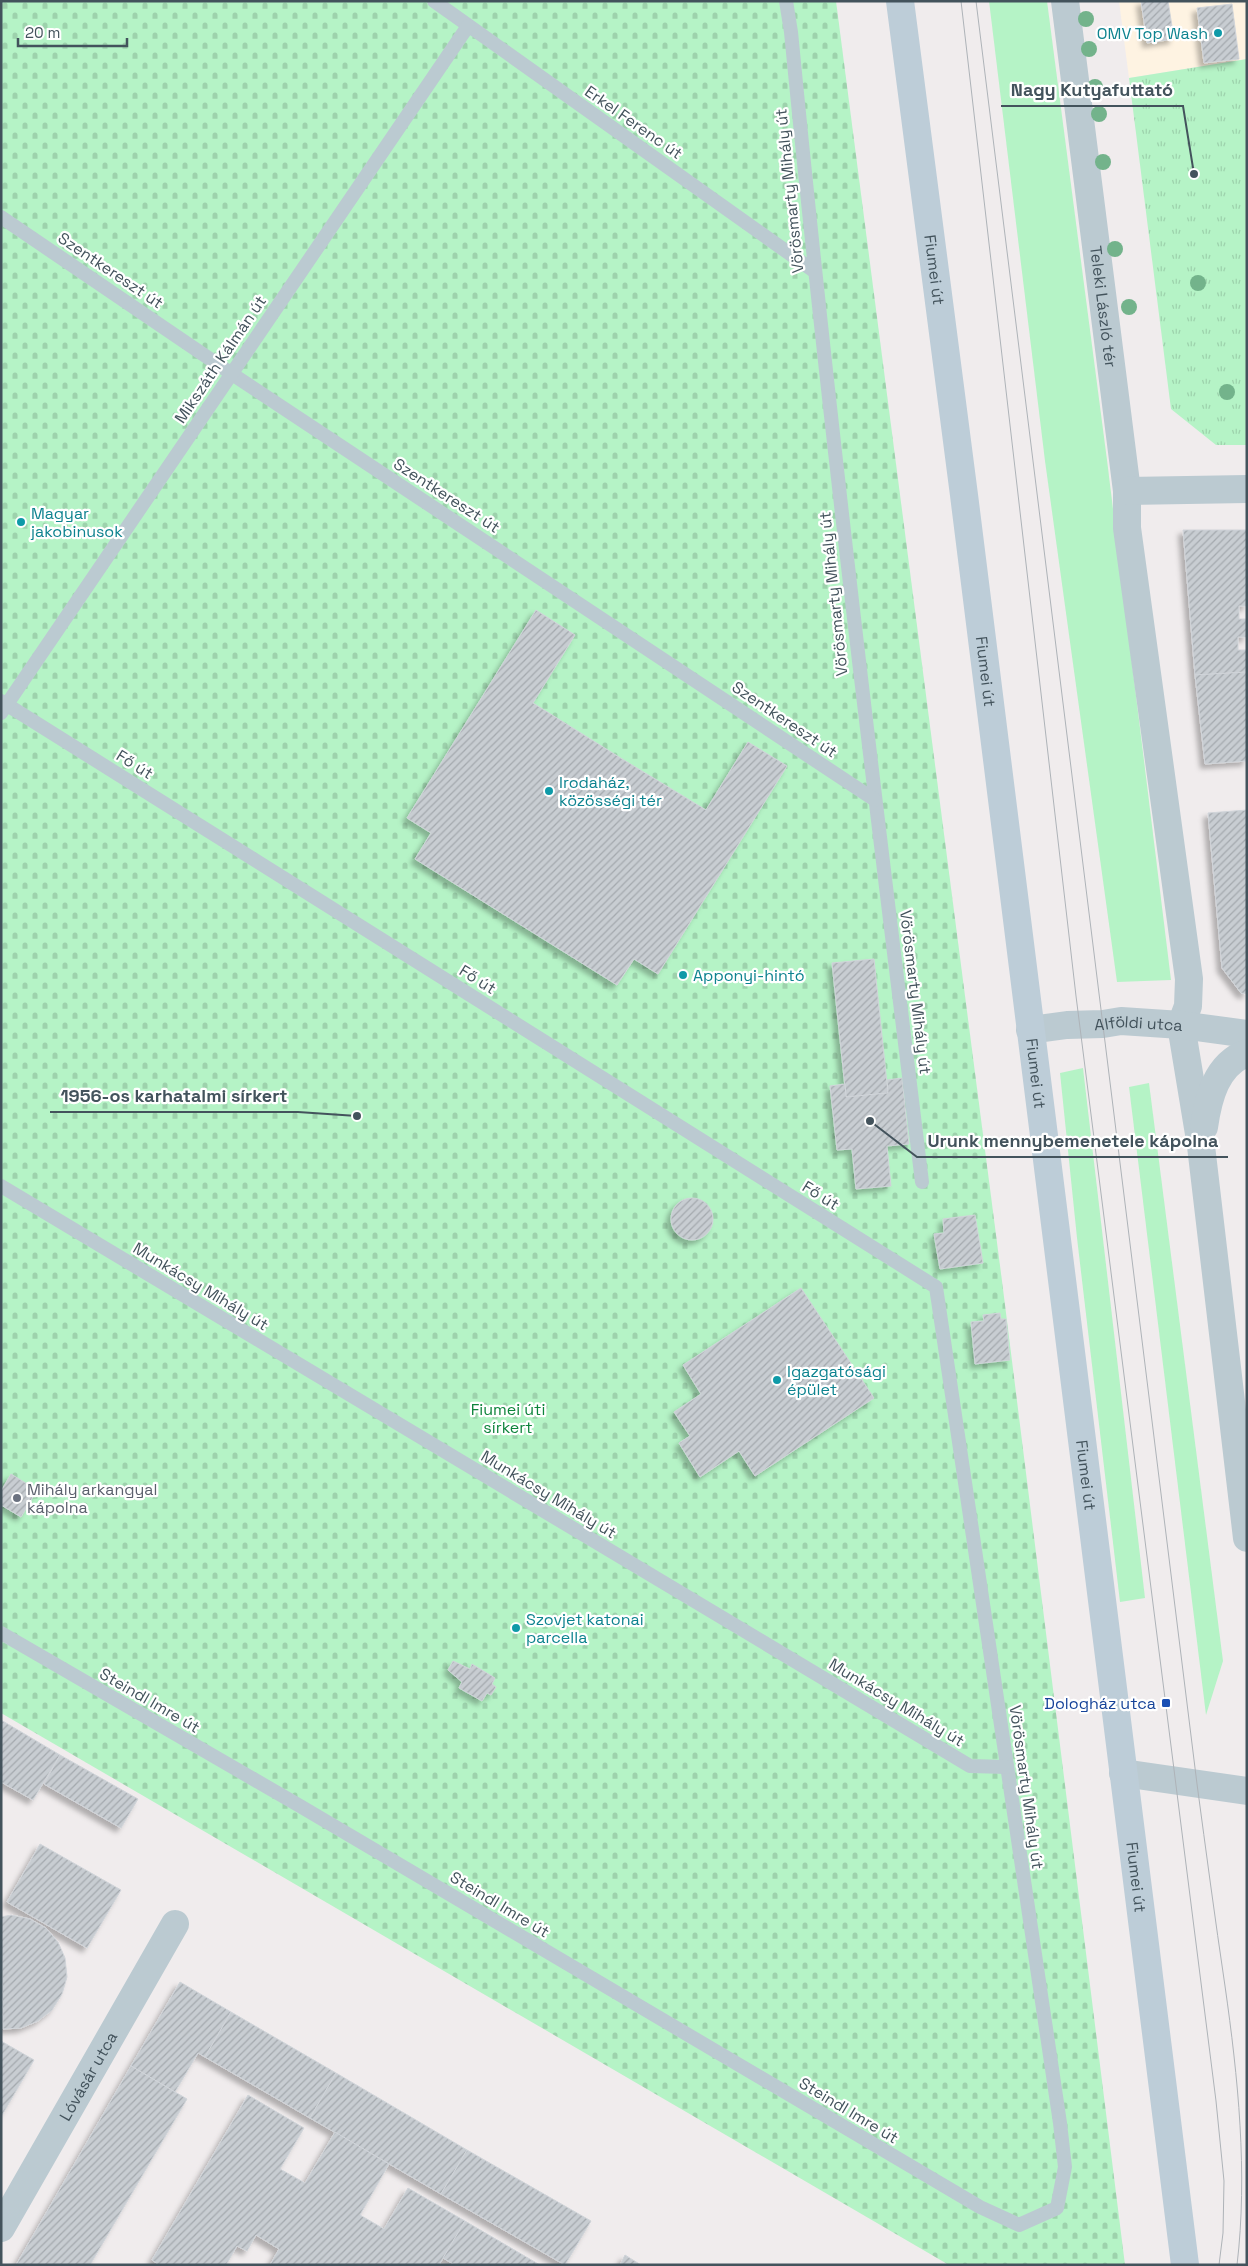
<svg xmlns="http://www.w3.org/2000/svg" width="1248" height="2266" viewBox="0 0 1248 2266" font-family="'Space Grotesk',sans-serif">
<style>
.commercial{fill:#fef3e2}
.green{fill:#b5f3c6}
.cemetery{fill:url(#cemetery-stones)}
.park{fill:url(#park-tufts)}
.building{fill:url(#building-hatch);stroke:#d0d4d9;filter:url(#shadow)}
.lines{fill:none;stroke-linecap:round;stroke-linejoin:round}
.lane{stroke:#bbcad1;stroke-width:14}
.street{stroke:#bbcad1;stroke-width:28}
.secondary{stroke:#bdcdd8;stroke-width:28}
.tram{stroke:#aeb3b8;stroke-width:1}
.tree{fill:#73b38b}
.culture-dot{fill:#0f9aa8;stroke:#fff;stroke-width:2}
.worship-dot{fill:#6b7280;stroke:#fff;stroke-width:2}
.transit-dot{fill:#1a4fb4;stroke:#fff;stroke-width:2}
.labels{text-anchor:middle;stroke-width:4.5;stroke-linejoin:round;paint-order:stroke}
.culture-label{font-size:16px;fill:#0d838f;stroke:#fff;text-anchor:start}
.street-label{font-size:16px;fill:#43535c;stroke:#fff}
.park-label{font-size:16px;fill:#0d843b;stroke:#fff}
.worship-label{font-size:16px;fill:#5b616d;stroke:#fff;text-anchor:start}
.transit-label{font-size:16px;fill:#164399;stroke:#fff;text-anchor:end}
.leader{fill:none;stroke:#43535c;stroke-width:2}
.callout-dot{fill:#43535c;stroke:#fff;stroke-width:2}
.callout-label{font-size:18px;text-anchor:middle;font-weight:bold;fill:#43535c;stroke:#fff;stroke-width:4.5;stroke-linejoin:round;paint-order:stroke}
</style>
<defs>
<pattern id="cemetery-stones" width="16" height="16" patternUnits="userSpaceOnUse" patternTransform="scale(1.25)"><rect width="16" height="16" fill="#b5f3c6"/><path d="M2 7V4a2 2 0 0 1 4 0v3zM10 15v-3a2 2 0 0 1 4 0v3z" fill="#9dd2ac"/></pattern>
<pattern id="park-tufts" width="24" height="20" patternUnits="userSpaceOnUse" patternTransform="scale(1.25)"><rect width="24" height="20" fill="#b5f3c6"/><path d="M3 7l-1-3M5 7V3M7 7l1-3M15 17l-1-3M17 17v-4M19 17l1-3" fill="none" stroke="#9dd2ac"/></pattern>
<pattern id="building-hatch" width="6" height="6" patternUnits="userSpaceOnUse" patternTransform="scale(1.25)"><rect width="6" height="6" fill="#c8cdd2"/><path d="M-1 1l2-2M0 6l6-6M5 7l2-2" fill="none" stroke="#a4a9ae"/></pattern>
<filter id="shadow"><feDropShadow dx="-4.5" dy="4.5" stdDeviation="2.5" flood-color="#0004"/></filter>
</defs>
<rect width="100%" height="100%" fill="#f0eced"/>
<polygon class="commercial" points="1119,1 1247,1 1247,59 1129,78"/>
<g class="green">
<polygon points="989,1 1047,1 1107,460 1171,980 1117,982 1045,461"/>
<polygon points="1083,1068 1145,1598 1120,1602 1077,1238 1060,1073"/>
<polygon points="1149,1083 1223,1661 1206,1715 1129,1087"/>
</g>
<polygon class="cemetery" points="1,1 836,1 1002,1281 1125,2265 949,2265 1,1713"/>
<polygon class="park" points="1247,59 1247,445 1216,445 1171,409 1129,78"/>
<g class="building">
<polygon points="1141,1 1168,1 1174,39 1147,43"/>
<polygon points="1232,4 1239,59 1204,63 1197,8"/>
<polygon points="1183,530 1247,530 1247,606 1239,606 1239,619 1246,619 1247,637 1238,637 1238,650 1247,650 1247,672 1195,675"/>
<polygon points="536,610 575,635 533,703 619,757 706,810 748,742 787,766 658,974 634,959 617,985 415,859 431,833 407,818"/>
<polygon points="1247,672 1247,761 1205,764 1195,675"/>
<polygon points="1247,810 1247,994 1241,993 1222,968 1208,813"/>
<polygon points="874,959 888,1093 846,1097 832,963"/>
<polygon points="902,1078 909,1144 887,1146 891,1186 856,1189 852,1149 837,1150 830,1086 845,1084 846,1097 888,1093 887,1080"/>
<circle cx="692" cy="1219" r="21"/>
<polygon points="975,1215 983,1263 940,1269 934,1234 944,1233 943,1219"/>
<polygon points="801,1288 874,1398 755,1476 739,1451 700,1477 679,1443 690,1436 674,1412 701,1394 683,1365"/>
<polygon points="1000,1313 1001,1319 1006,1319 1010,1360 975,1364 971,1322 984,1321 983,1315"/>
<polygon points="11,1474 37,1490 21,1517 1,1505 1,1491"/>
<polygon points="453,1661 470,1669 472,1664 495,1678 492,1684 496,1687 491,1695 487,1693 482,1701 459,1688 462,1682 448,1670"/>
<polygon points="1,1720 60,1755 33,1800 1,1782"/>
<polygon points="60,1755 138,1799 121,1828 44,1784"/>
<polygon points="40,1844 121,1890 87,1948 7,1902"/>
<polygon points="11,1915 30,1919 46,1928 58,1942 65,1958 67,1977 62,1994 52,2010 38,2021 21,2028 3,2029 1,1917"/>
<polygon points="180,1982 231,2012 205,2057 198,2053 175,2092 131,2066"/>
<polygon points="231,2012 336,2073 310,2118 205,2057"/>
<polygon points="1,2041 34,2060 1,2117"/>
<polygon points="131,2066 187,2099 90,2265 16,2265"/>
<polygon points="336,2073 467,2150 441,2194 310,2118"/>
<polygon points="248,2095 304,2128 280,2169 305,2183 335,2132 389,2164 360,2215 384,2229 408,2188 465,2221 439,2265 270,2265 279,2249 256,2235 247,2251 237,2246 226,2265 159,2265 152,2260"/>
<polygon points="467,2150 591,2221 565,2265 441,2194"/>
<polygon points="465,2221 540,2265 455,2265 443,2258"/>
<polygon points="625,2255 641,2265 620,2265"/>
</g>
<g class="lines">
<g class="lane">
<polyline points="434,1 814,271"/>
<path d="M786,1L791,32C828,416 875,799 922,1182"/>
<polyline points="1,217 232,374 875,800"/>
<polyline points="1,701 936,1287 1060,2123 1065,2167 1057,2208 1019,2225 980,2207 300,1806 1,1633"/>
<polyline points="1,713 468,26"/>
<polyline points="1,1186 970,1766 1007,1767"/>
</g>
<g class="street">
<path id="s1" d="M1065,1L1127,491V528L1189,979L1188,1006L1181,1025L1201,1146L1247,1538"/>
<polyline points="1127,491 1247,489"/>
<path id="s2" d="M1030,1030L1067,1025L1103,1024L1121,1021L1181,1025L1247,1034"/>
<path d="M1204,1127C1208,1099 1216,1064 1247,1053"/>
<polyline points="1123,1773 1247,1791"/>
<path id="s3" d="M1,2228L175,1924"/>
</g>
<path class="secondary" id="s4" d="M900,1L964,495L1185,2265"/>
<g class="tram">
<polyline points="961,1 1076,996 1216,2101 1224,2181 1223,2233 1219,2265"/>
<path d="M976,1L1197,1784C1206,1851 1215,1919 1225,1986C1238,2077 1248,2173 1237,2265"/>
</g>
</g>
<g class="tree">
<circle cx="1086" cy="19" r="8"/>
<circle cx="1089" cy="49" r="8"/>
<circle cx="1095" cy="87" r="8"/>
<circle cx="1099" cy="114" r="8"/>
<circle cx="1103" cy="162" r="8"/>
<circle cx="1115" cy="249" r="8"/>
<circle cx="1198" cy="283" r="8"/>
<circle cx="1129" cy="307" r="8"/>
<circle cx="1227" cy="392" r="8"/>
</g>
<g class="culture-dot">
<circle cx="1218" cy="33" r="5"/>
<circle cx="21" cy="522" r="5"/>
<circle cx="549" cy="791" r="5"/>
<circle cx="683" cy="975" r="5"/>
<circle cx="777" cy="1380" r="5"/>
<circle cx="516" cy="1628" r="5"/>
</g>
<circle class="worship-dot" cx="17" cy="1498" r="5"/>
<rect class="transit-dot" x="1161" y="1698" width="10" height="10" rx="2.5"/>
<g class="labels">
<g class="culture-label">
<text x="1208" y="39" text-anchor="end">OMV Top Wash</text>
<text x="31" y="519">Magyar<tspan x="31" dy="18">jakobinusok</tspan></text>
<text x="559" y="788">Irodaház,<tspan x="559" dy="18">közösségi tér</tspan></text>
<text x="693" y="981">Apponyi-hintó</text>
<text x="787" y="1377">Igazgatósági<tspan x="787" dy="18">épület</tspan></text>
<text x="526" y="1625">Szovjet katonai<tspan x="526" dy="18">parcella</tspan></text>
</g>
<g class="street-label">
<text transform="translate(634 122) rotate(35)" y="6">Erkel Ferenc út</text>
<text transform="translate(789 191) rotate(-96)" y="6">Vörösmarty Mihály út</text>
<text transform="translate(111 270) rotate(34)" y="6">Szentkereszt út</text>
<text dy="6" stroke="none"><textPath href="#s4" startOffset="271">Fiumei út</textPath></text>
<text dy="6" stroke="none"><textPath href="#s1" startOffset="308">Teleki László tér</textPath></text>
<text transform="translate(220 359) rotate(-56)" y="6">Mikszáth Kálmán út</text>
<text transform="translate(447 495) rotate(33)" y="6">Szentkereszt út</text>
<text transform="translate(833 594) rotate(-96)" y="6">Vörösmarty Mihály út</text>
<text dy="6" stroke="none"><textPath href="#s4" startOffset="676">Fiumei út</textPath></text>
<text transform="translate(785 719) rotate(34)" y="6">Szentkereszt út</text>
<text transform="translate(135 764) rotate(32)" y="6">Fő út</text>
<text transform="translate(478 979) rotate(32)" y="6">Fő út</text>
<text transform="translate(916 992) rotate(83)" y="6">Vörösmarty Mihály út</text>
<text dy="6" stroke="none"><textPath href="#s2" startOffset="109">Alföldi utca</textPath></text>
<text dy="6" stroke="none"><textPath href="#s4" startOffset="1081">Fiumei út</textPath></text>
<text transform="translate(821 1195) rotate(32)" y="6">Fő út</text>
<text transform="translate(201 1286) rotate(31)" y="6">Munkácsy Mihály út</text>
<text dy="6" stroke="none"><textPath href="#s4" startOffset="1486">Fiumei út</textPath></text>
<text transform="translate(549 1494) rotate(31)" y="6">Munkácsy Mihály út</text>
<text transform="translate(150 1700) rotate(30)" y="6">Steindl Imre út</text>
<text transform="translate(897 1702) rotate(31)" y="6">Munkácsy Mihály út</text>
<text transform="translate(1027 1787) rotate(82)" y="6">Vörösmarty Mihály út</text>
<text dy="6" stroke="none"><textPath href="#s4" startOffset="1891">Fiumei út</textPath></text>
<text transform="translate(500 1904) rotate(31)" y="6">Steindl Imre út</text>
<text dy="6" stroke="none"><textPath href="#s3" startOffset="175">Lóvásár utca</textPath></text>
<text transform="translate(849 2110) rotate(31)" y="6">Steindl Imre út</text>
</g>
<g class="park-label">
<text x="508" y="1415">Fiumei úti<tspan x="508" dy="18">sírkert</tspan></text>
</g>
<g class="worship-label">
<text x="27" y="1495">Mihály arkangyal<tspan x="27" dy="18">kápolna</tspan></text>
</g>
<g class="transit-label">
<text x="1156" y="1709">Dologház utca</text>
</g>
</g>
<path class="leader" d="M1194 174L1183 106H1001M357 1116L298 1112H50M870 1121L917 1157H1228"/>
<g class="callout-dot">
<circle cx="1194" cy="174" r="5"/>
<circle cx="357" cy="1116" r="5"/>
<circle cx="870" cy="1121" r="5"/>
</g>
<g class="callout-label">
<text x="1092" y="96">Nagy Kutyafuttató</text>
<text x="174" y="1102">1956-os karhatalmi sírkert</text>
<text x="1073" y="1147">Urunk mennybemenetele kápolna</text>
</g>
<rect width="1248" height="2266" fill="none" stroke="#43535c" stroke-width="5"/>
<path d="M18 38v8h109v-8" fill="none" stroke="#43535c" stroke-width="2.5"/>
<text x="25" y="38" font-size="15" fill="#43535c" stroke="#ffffff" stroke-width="4" paint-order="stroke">20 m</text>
</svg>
